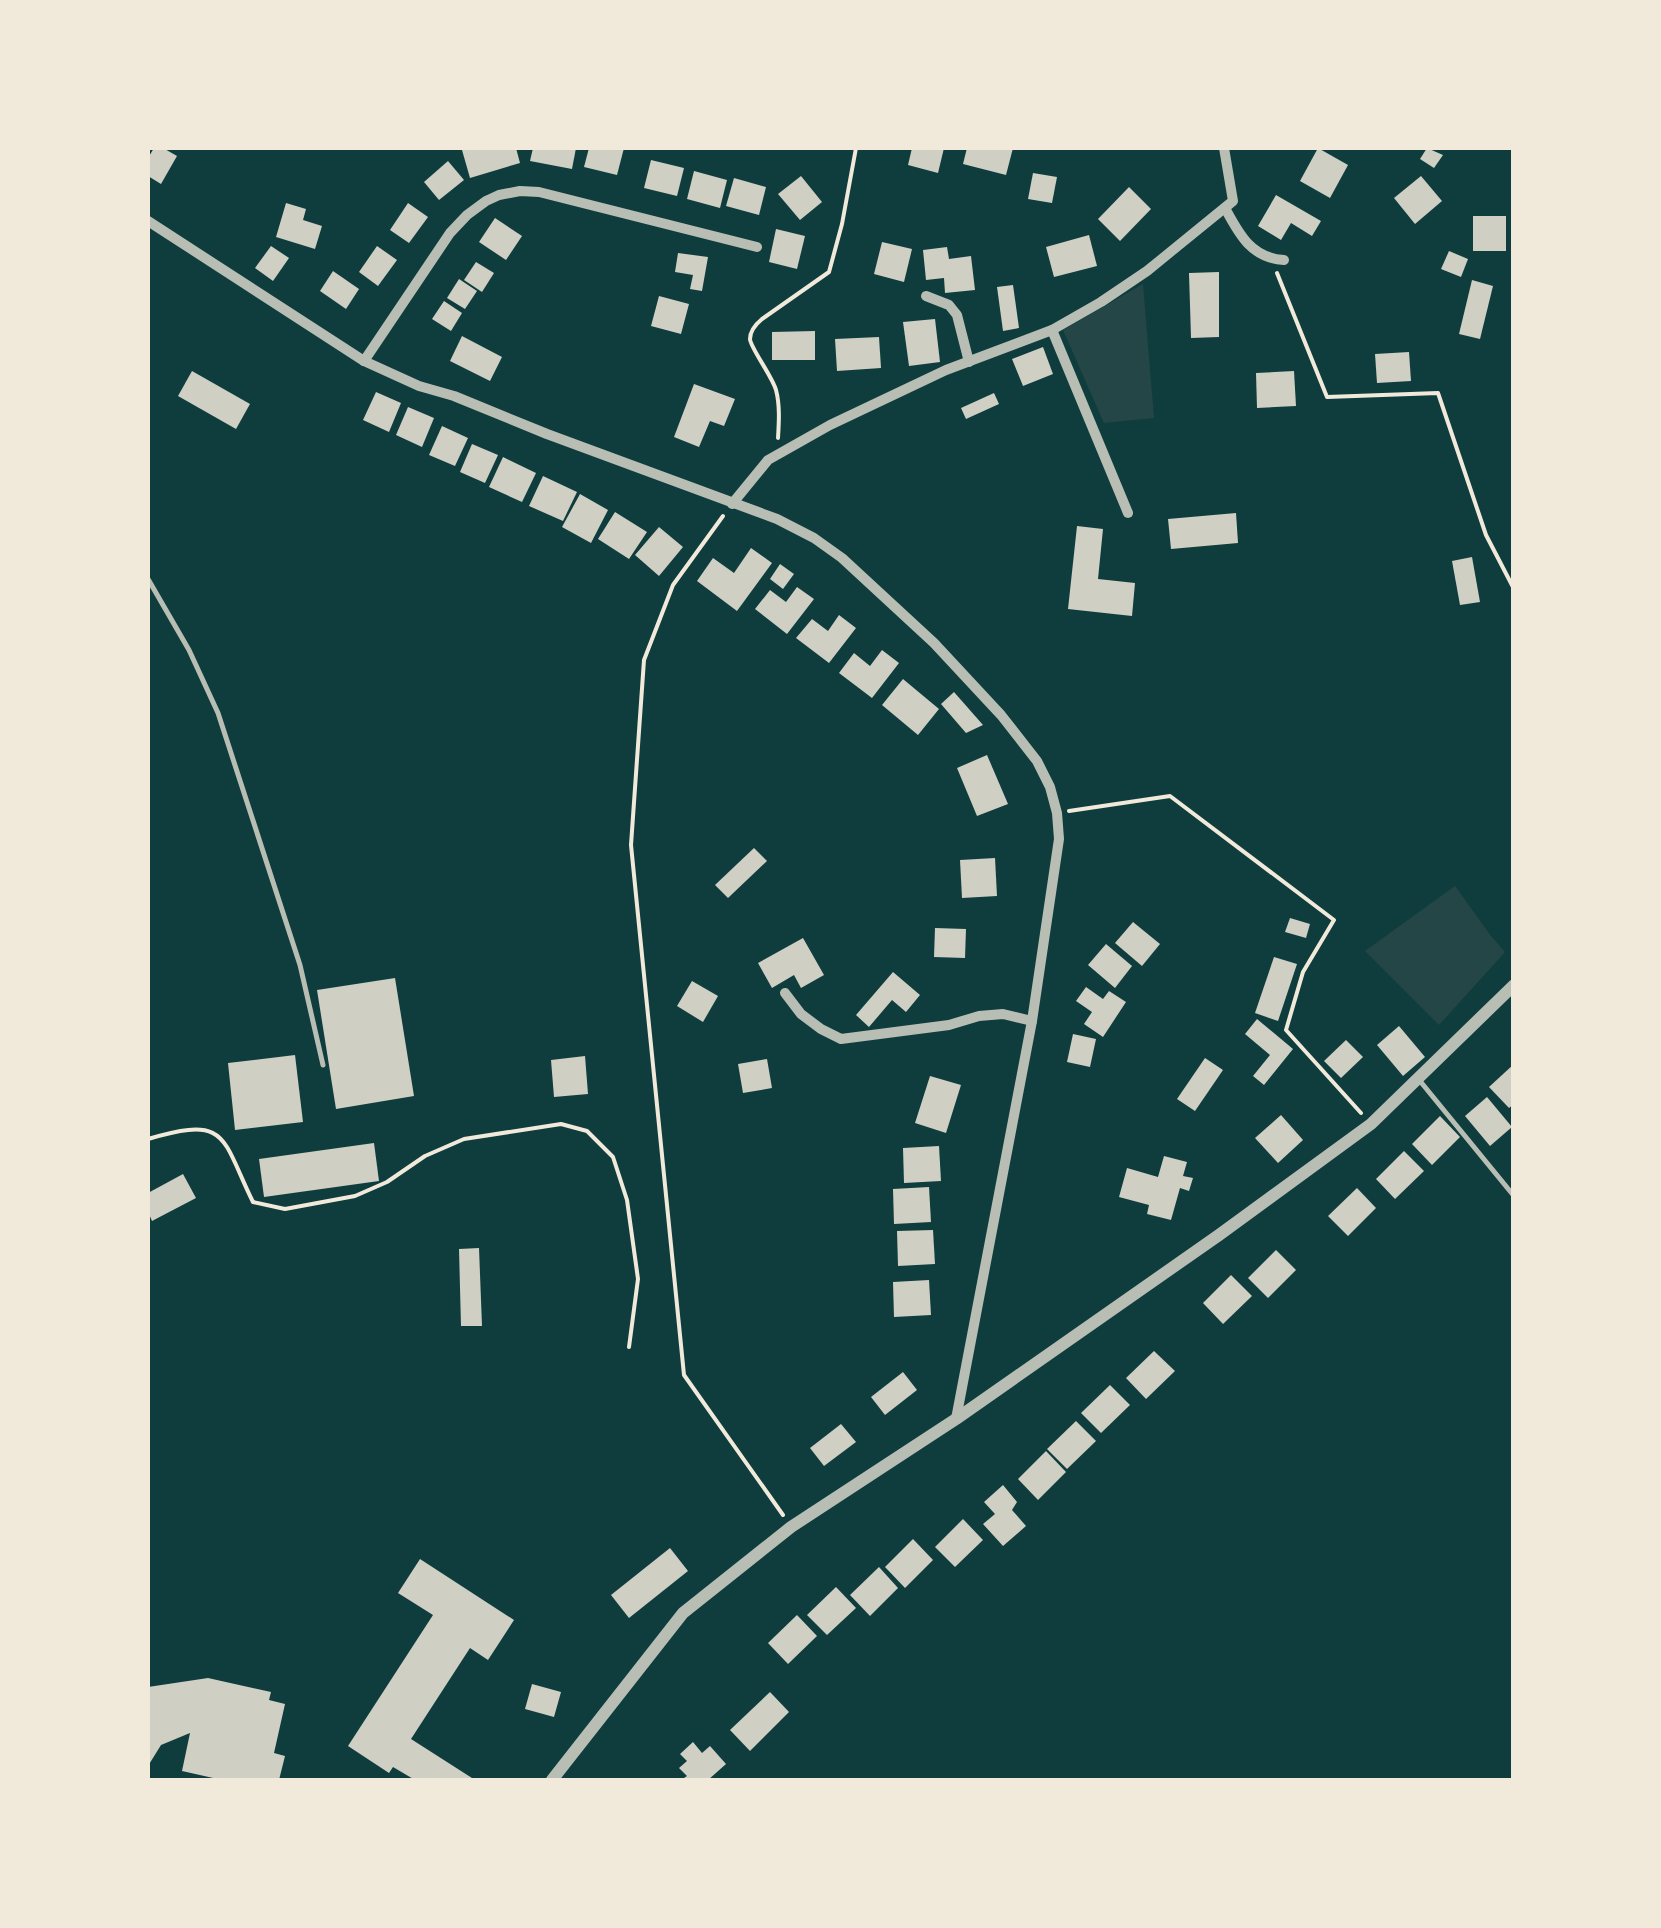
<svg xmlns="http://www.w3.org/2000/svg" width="1661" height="1928" viewBox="0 0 1661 1928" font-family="'Crimson Pro',serif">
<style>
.green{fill:#244646}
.building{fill:#cfcfc3}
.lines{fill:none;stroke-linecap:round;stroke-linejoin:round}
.path{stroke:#f1e9da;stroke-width:4}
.service{stroke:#b8beb3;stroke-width:5}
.minor{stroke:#b8beb3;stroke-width:10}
.tertiary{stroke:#b8beb3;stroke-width:12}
</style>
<rect width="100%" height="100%" fill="#0f3d3e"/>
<g class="green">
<polygon points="1143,284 1154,418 1104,423 1063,330"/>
<polygon points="1455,886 1491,936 1505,952 1439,1025 1365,951"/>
</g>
<g class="building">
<polygon points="154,148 163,148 177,156 161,184 148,176 148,158"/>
<polygon points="471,148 516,148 520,163 470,178 462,150"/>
<polygon points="533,148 576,148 572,169 530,161"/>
<polygon points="589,148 624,148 617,175 584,167"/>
<polygon points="912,148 944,148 938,173 908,165"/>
<polygon points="967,148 1013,148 1006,175 963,164"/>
<polygon points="1318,148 1348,165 1330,198 1300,181"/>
<polygon points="1427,148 1443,155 1434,168 1420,159"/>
<polygon points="651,160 684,168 677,196 644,188"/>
<polygon points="448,161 464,180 439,200 424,182"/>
<polygon points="694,171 727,180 720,208 687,199"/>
<polygon points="1033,173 1057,177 1052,203 1028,199"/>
<polygon points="801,176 822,202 800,220 778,194"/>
<polygon points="1421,176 1442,201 1415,224 1394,198"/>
<polygon points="734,178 766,187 759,215 726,206"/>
<polygon points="1129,187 1151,209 1120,241 1098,219"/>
<polygon points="1276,195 1321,221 1312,236 1291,223 1281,240 1258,226"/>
<polygon points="286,203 306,209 303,220 322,226 315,249 276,237"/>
<polygon points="408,203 428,217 409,243 390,230"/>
<rect x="1473" y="216" width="33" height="35"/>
<polygon points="495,218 522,236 506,260 479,242"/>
<polygon points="776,229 805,236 797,269 769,262"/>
<polygon points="1089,235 1097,266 1054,277 1046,247"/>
<polygon points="882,242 912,249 904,282 874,274"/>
<polygon points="271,246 289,258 273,281 255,268"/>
<polygon points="377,246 397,260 378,286 359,272"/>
<polygon points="947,247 949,259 971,256 975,290 945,293 944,278 926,280 923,250"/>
<polygon points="1449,251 1468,259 1461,277 1441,269"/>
<polygon points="678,253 708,257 702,291 690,289 693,275 675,272"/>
<polygon points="476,262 494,273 482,292 464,280"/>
<polygon points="333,271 359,289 346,309 320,291"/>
<polygon points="1219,272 1219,337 1191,338 1189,273"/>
<polygon points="459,279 477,291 465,309 447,298"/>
<polygon points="1472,280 1493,286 1480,339 1459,334"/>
<polygon points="1013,285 1019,328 1003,331 997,287"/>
<polygon points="659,296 689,304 681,334 651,326"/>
<polygon points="444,301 462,313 451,331 432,319"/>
<polygon points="935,319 940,362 909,366 903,322"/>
<polygon points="815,331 815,360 772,360 772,332"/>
<polygon points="462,336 502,357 490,381 450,361"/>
<polygon points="879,337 881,368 837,371 835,339"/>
<polygon points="1043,347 1053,374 1023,386 1012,359"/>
<polygon points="1409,352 1411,381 1377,383 1375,354"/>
<polygon points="192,371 250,404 236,429 178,396"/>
<polygon points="1294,371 1296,406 1257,408 1256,373"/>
<polygon points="694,384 735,399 724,426 710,421 699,447 674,437"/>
<polygon points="376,392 401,403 389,432 363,420"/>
<polygon points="994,393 999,404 966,419 961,408"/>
<polygon points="408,407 434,418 422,447 396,435"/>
<polygon points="442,426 468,438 455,466 429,455"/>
<polygon points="472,444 498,455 485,483 460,472"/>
<polygon points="503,457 536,473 522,502 489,487"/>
<polygon points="543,476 577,492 563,521 529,506"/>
<polygon points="580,494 608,510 591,543 562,527"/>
<polygon points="615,512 647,532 629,559 598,539"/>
<polygon points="1236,513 1238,543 1171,549 1168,519"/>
<polygon points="1077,526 1103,529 1098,579 1135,583 1132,616 1068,609"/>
<polygon points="659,527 683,547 659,576 635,555"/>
<polygon points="751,548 772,563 737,611 697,581 713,558 734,573"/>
<polygon points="1472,557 1480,602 1460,605 1452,561"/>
<polygon points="780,564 794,574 783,589 770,579"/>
<polygon points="797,587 814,599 787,634 755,609 770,590 786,602"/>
<polygon points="839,615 856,628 829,663 796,638 812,619 828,631"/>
<polygon points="882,650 899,663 872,698 839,673 854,653 870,666"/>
<polygon points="903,679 939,709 918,735 882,705"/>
<polygon points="954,692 983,725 966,733 941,704"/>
<polygon points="987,755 1008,804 977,816 957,768"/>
<polygon points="754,848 767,861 728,898 715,885"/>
<polygon points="995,858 997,896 962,898 960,860"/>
<polygon points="1290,918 1310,924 1306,938 1285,932"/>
<polygon points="1133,922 1160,944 1142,966 1115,943"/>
<polygon points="935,928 966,929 965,958 934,957"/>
<polygon points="803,938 824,975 801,988 794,975 772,988 758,963"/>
<polygon points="1106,944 1132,966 1115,988 1088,965"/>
<polygon points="1274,957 1297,964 1278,1021 1255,1013"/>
<polygon points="893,972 920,995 906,1012 892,1000 869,1027 856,1015"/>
<polygon points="395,978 414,1096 336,1109 317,990"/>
<polygon points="692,981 718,996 703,1022 677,1006"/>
<polygon points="1086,987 1103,999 1109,991 1126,1002 1103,1037 1084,1024 1092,1012 1076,1001"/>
<polygon points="1257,1019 1293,1049 1264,1085 1253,1076 1270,1055 1245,1034"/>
<polygon points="1399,1026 1425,1057 1403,1076 1377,1045"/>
<polygon points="1073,1034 1096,1039 1090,1067 1067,1062"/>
<polygon points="1346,1040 1363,1057 1341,1078 1324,1061"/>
<polygon points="295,1055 303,1122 235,1130 228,1063"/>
<polygon points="585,1056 588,1094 554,1097 551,1060"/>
<polygon points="1205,1058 1223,1070 1195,1111 1177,1099"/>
<polygon points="767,1059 772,1088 743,1093 738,1064"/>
<polygon points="1514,1064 1514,1104 1509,1108 1489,1087"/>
<polygon points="930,1076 961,1085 946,1133 915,1123"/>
<polygon points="1487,1097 1512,1127 1490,1146 1465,1116"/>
<polygon points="1281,1115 1303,1140 1278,1163 1255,1138"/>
<polygon points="1440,1116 1460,1137 1432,1165 1412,1144"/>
<polygon points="374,1143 379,1181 264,1197 259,1159"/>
<polygon points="939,1146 941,1181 904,1183 903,1148"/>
<polygon points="1404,1151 1424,1171 1395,1199 1376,1179"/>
<polygon points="1164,1156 1187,1162 1183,1176 1193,1178 1189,1191 1180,1188 1171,1220 1147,1214 1149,1205 1119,1197 1127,1168 1158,1177"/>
<polygon points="183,1174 196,1198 152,1221 148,1212 148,1193"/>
<polygon points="929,1187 931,1222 894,1224 893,1189"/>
<polygon points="1357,1188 1376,1208 1348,1236 1328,1216"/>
<polygon points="933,1230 935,1264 898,1266 897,1231"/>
<polygon points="479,1248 482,1326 461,1326 459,1249"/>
<polygon points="1276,1250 1296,1270 1268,1298 1248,1278"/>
<polygon points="1231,1275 1252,1296 1223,1324 1203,1303"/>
<polygon points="929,1280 931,1315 894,1317 893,1282"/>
<polygon points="1154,1351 1175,1371 1146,1399 1126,1378"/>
<polygon points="903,1372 917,1390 885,1415 871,1397"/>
<polygon points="1110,1385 1130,1405 1101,1433 1081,1413"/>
<polygon points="1076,1421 1096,1441 1067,1469 1047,1449"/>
<polygon points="841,1424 856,1442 824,1466 810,1448"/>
<polygon points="1046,1451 1066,1472 1038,1500 1018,1479"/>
<polygon points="1003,1485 1017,1502 1012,1510 1026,1526 1003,1546 983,1524 995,1514 984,1502"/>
<polygon points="963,1519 983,1540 955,1567 935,1547"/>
<polygon points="913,1539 933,1560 905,1588 885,1567"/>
<polygon points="670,1548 688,1571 629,1618 611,1595"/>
<polygon points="420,1559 514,1620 488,1660 470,1648 411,1739 472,1778 471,1780 415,1780 393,1767 389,1773 348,1746 433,1615 398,1593"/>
<polygon points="879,1567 898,1588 870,1616 850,1595"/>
<polygon points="836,1587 856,1608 827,1635 807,1615"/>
<polygon points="797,1615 817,1636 788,1664 768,1643"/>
<polygon points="208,1678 271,1692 269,1700 285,1704 274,1753 285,1756 279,1780 222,1780 182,1771 190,1733 161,1745 148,1766 148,1687"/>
<polygon points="532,1684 561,1692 554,1717 525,1709"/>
<polygon points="770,1692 789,1712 750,1751 730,1730"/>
<polygon points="693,1742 702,1753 710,1746 726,1764 708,1780 681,1780 687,1776 679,1768 687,1761 680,1754"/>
</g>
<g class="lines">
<g class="path">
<polyline points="1277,273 1327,397 1438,393 1486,535 1514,589"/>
<path d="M778,438C779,422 780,405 776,390C772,376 750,347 750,339C750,331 756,324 762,319L829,272L842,224L856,148"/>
<polyline points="723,516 673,585 644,660 631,845 684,1375 783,1515"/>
<polyline points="1069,811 1170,796 1334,920 1303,972 1286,1030 1361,1113"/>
<path d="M148,1139C229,1115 221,1137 253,1202L285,1209L355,1196L387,1182L425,1156L464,1139L561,1124L587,1131L613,1157L627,1200L638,1279L629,1347"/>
</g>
<g class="service">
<polyline points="148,579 189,650 218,713 300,965 323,1065"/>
<polyline points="1420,1081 1514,1196"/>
</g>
<g class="minor">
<path d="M1225,208C1239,234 1251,258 1284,260"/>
<polyline points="148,221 364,361 419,386 454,396 547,434 777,519 814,538 842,558 934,643 1001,715 1037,761 1050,787 1057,813 1059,839 1032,1021 956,1419"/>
<polyline points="926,296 949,305 957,315 969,362"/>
<polyline points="1052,330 1128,513"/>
<polyline points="364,361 450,233 467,215 486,201 499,195 520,191 539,192 757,247"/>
<polyline points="732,504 768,460 830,425 946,370 1052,330 1101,302 1147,271 1233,201 1224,148"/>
<polyline points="785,993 801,1014 821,1029 841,1039 949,1025 979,1016 1003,1014 1032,1021"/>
</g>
<polyline class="tertiary" points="552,1780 683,1613 791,1527 956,1419 1219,1235 1371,1124 1514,985"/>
</g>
<rect width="1661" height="1928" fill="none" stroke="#f1e9da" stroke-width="300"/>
</svg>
